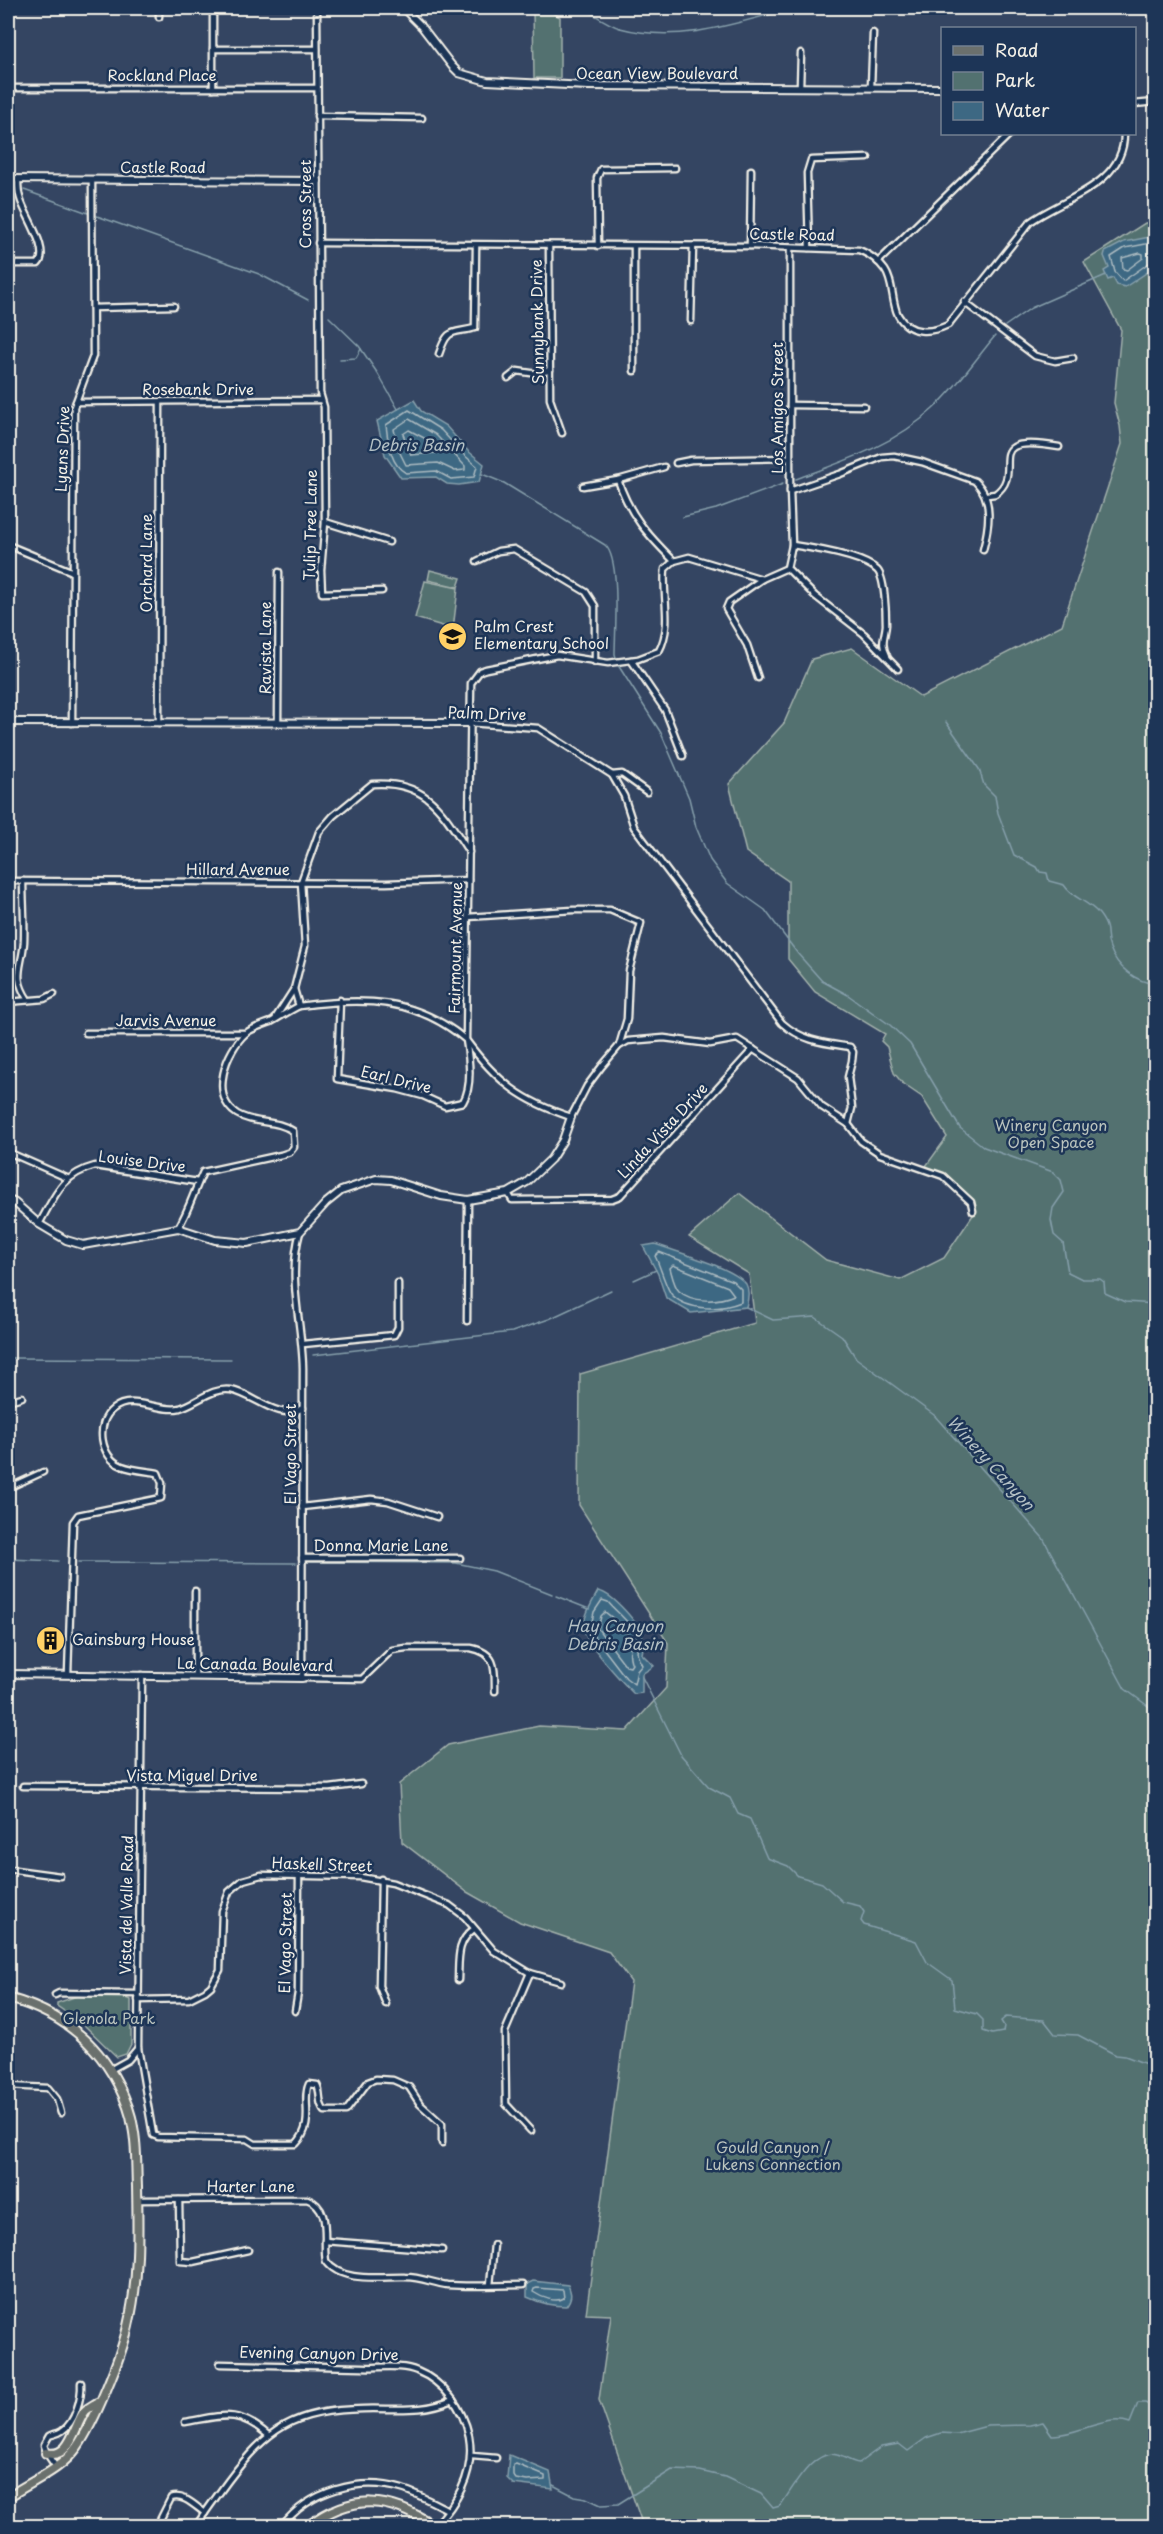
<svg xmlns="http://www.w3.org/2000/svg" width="1163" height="2534" viewBox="0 0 1163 2534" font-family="'Playpen Sans',sans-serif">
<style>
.green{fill:#527170;stroke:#a3b1ac;stroke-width:1.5}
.water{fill:#3d6883;stroke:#869fab;stroke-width:1.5}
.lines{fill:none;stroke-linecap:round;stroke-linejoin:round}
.shore{stroke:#abbac0;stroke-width:1.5}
.stream{stroke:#869fab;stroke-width:1.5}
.minor-casing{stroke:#f4f1e8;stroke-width:9}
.tertiary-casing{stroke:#f4f1e8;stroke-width:10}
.primary-casing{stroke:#f4f1e8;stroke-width:12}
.minor{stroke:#1d3557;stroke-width:4.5}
.tertiary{stroke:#1d3557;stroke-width:6}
.primary{stroke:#6b706d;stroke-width:8}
.labels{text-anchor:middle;stroke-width:5;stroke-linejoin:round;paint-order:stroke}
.street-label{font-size:15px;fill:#f4f1e8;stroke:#1d3557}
.poi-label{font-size:15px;fill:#f4f1e8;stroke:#1d3557;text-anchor:start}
.park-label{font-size:15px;fill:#bbc4be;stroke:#1d3557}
.water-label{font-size:16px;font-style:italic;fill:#b4c1c5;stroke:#1d3557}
</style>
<rect width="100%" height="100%" fill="#344562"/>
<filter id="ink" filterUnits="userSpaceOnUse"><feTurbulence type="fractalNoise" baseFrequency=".0167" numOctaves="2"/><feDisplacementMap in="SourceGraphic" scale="12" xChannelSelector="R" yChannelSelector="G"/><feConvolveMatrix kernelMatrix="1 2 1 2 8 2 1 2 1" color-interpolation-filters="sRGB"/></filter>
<g filter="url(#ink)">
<g class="green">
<polygon points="533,8 544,8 560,17 560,78 534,78"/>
<polygon points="1155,222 1155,2526 643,2526 599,2400 611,2315 586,2314 631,1982 609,1952 520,1922 467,1892 402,1842 399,1784 448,1745 539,1726 627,1731 666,1688 668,1643 579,1505 580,1374 755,1323 749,1274 689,1237 739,1193 826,1260 900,1280 944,1258 975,1212 973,1205 939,1173 926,1166 947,1137 922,1097 903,1084 894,1073 887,1047 881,1041 885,1034 815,992 788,959 788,881 746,852 729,784 784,723 812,659 852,648 921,697 1062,625 1122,444 1120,426 1114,403 1121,330 1084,262 1145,223"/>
<polygon points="430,570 461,578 458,587 428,580"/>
<polygon points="425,581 458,588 453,629 415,618"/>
<polygon points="77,1996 122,1997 131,2000 131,2044 126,2054 117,2057 83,2024 57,2006 57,2003"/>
</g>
<g class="water">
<polygon points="1155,236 1155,267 1125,287 1117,285 1113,278 1108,280 1104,271 1109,268 1104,256 1105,252 1124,242"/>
<polygon points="414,400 421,411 446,426 468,451 484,464 479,482 459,485 447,484 436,477 401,478 385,455 377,421"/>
<path d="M655,1244C676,1252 733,1267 746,1284C750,1291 748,1300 746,1307L691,1313L666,1298L658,1274L643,1246Z"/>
<path d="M598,1591C612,1593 641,1625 643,1639C644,1644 643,1649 642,1654L654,1666L642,1674V1693L634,1694C624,1684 586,1643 584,1631C582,1618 592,1603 598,1591Z"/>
<path d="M533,2281L568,2285C572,2294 572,2298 566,2306C552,2306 540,2303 527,2297V2284Z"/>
<polygon points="509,2455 550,2472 553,2489 513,2484 507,2478"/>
</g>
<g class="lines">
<g class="shore">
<polyline points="1156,242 1125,248 1111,257 1115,272 1123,281 1149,263 1156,261"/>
<polygon points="1140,253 1143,254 1143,258 1127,270 1123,269 1122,258"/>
<path d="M409,410L441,430L464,455L477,466L474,477L451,479L436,471L406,473C390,465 388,441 386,425Z"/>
<polygon points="409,419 436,435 465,466 465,470 455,471 438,463 406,465 398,449 394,429"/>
<polygon points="409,430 426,439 436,450 436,453 411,455 403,434"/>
<path d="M659,1252L733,1281L741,1289V1302C721,1310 689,1312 672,1295C666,1289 660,1265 655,1256Z"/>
<path d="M673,1265L728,1287L734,1295C718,1302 692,1303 679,1291C674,1286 672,1275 670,1268Z"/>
<path d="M602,1600L608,1602C617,1613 632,1623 636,1637C640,1650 633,1650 642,1665L637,1671L634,1684L626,1678L590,1631L594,1612Z"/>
<path d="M605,1612C614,1619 630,1631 630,1644C630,1652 628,1656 632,1664L630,1667L626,1666L598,1629L601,1616Z"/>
<path d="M537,2288L563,2290L564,2298C556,2303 542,2298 533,2292L534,2289Z"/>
<polygon points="516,2464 545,2476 545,2480 527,2481 516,2479 513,2475 513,2465"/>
</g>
<g class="stream">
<path d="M583,8C594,14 607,24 620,28C679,44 737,23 793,8"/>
<polyline points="24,190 88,213"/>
<polyline points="97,216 259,274 308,300"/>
<polyline points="329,317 359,346 378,374 398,409"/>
<polyline points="1005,326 1031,308 1106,275"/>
<polyline points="340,359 356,358 361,349"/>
<path d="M482,474L504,483L605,545C621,559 615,631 615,654L618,665L661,733L689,798L696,827L710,860L727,883L765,910L798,954L822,981L848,995L890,1025L910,1044L960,1128L984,1147L1053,1172L1061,1180L1064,1192L1053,1208L1051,1220L1054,1235L1063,1243L1068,1272L1082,1279H1100L1104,1282L1105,1293L1125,1302L1156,1304"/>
<path d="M796,479C845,461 894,445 933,409C957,387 975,360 995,336"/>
<polyline points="683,517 716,509 783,484"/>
<path d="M946,722L979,769L984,785L995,796L998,813L1014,855L1037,867L1040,872L1047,873L1049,881L1064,885C1073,899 1087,900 1099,914C1112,931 1104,934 1110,948C1117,967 1135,982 1156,984"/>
<polyline points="634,1280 656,1270"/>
<polyline points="746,1307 773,1320 815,1317 842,1336 856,1358 934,1415 1043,1538 1125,1689 1156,1712"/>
<polyline points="313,1355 512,1332 549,1319 611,1290"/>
<polyline points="8,1358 231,1359"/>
<polyline points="8,1559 58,1561"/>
<polyline points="78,1562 296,1563"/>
<polyline points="307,1562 456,1563 494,1571 552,1594"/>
<polyline points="556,1596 589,1609"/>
<polyline points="642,1677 681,1755 709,1787 730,1798 738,1814 750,1819 767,1858 788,1866 798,1876 822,1883 843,1902 860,1906 864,1912 861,1921 864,1925 916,1941 927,1962 952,1980 955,2008 977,2014 983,2020 983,2031 992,2034 1003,2032 1004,2026 1001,2021 1006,2017 1044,2020 1055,2034 1078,2035 1116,2055 1125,2056 1149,2065 1156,2064"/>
<path d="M553,2485L574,2496L586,2498L601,2505L618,2504L672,2470L700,2471L725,2477L761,2494L773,2508L780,2506C792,2490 813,2448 837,2455C845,2457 851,2462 859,2463L881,2447L899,2444L908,2451L926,2438L941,2433L957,2434L987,2426L1030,2425L1043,2422L1052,2435C1077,2436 1105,2414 1130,2423L1138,2403H1145L1156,2408"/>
</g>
<defs>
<g id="minor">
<polyline points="213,8 213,88"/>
<polyline points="317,8 320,393 324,407 325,522 321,570 322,593 382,591"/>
<polyline points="159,17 159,8"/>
<polyline points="213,49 317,49"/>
<polyline points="800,86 801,53"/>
<polyline points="871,86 873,33"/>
<polyline points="8,88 317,88"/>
<polyline points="1134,104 1156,102"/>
<polyline points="317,116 422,118"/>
<path d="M318,243L750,246L859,250C869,254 878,260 885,270C894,283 891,301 898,315C909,335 931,333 948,325L1030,222C1064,198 1124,185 1124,134"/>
<polyline points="549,246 550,399 562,433"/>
<polyline points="598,246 597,178 601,169 675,168"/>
<polyline points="750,246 751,170"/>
<polyline points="809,248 807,173 811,160 868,158"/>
<polyline points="878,262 1010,134"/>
<path d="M8,264H38C51,251 24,214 20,198C18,192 18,186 18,179"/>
<polyline points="964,302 1035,356 1055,361 1073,358"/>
<polyline points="93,308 174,306"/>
<polyline points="691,321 693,246"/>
<path d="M439,354C448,327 452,334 475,328L476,245"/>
<polyline points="634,371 634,246"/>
<polyline points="508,378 517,371 538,374 550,370"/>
<polyline points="76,402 321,400"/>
<polyline points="790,405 864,406"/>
<polyline points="676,463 691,460 790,458"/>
<path d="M618,480C630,516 648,535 674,561"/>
<polyline points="583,486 618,480 664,467"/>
<path d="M790,491L840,474L882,457L894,456L922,462L975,481C994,499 989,527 983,550"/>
<path d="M987,495L995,494C1028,471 975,433 1059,447"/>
<polyline points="325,522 389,542"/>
<polyline points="8,545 73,572"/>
<path d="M792,545C812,548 863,556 877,570C885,577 886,613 886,625C885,637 880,643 887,656"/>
<polyline points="477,561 498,551 514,549 586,592 595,606 595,662"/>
<path d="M787,568L762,579L689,557L674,561L665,569C662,598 673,624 659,651L638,659L608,663L557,655L486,669L480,671L471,683L466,1040C497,1082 522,1101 571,1117L587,1086L602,1066L619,1046L628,1041L664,1038L710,1044L737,1039L798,1078L822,1107L848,1124L861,1141L880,1154L943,1176L971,1202L973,1211"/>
<polyline points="787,568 792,545 790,491 790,248"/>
<polyline points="787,568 815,596 864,634 898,669"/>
<polyline points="631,660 665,710 683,756"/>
<polyline points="758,678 747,645 726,609 729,602 762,579"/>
<polyline points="72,723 74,407 93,356 92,180"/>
<polyline points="159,723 160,403"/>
<polyline points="278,723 279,572"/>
<path d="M469,723L538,728L612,775L624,796L634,827L782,1023C802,1041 824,1043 850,1047L853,1052L852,1061L848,1077L852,1108L848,1124"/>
<polyline points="612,775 622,774 647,792"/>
<polyline points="8,881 386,883 468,880"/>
<path d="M23,881C23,901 25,922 24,942C22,968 12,976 28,1000"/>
<polyline points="468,917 573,910 610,910 641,923 629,971 627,1019 619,1046"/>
<polyline points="8,1002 44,999 54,994"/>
<path d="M299,1006C362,997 415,997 466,1040C469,1058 473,1086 463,1102L445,1106L423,1096L397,1089L337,1079L340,1000"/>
<polyline points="276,1017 294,989"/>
<polyline points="86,1033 246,1033"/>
<polyline points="8,1152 67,1178"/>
<polyline points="508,1193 512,1200 612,1199 620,1196 753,1049"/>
<path d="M39,1224C55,1196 61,1175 95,1166L198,1182"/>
<path d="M178,1228C189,1210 194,1191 203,1172L281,1155L290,1152L294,1147L293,1131C276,1119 255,1125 237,1114C209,1096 226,1051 246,1033C252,1028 263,1025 271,1022C280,1017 289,1011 299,1006L294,989L305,946L301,882L319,832L333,816L372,784C427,780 442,811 469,852"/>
<path d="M300,1232C287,1279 302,1321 303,1368L302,1678L362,1679L392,1650L406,1648H471C497,1653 495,1669 495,1691"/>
<polyline points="467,1321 468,1200"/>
<polyline points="303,1344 394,1335 398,1327 398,1283"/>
<polyline points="8,1401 22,1397"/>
<polyline points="8,1488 43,1472"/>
<polyline points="302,1507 371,1499 388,1501 437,1517"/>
<polyline points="302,1558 460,1558"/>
<polyline points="195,1591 195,1675"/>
<path d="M68,1674L73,1522L78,1515L161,1498L162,1483L158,1473C146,1471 132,1470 122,1466C100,1458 95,1423 113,1409C132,1393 159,1413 180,1408C197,1403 212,1387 231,1390C256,1395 278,1422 303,1408"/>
<path d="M142,1675L138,2048L153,2135L158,2137L247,2139L255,2144H296C316,2123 301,2100 309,2084L317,2085C322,2094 317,2103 325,2111H346L368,2082L376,2079L393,2080L409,2087L420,2104L442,2124V2143"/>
<polyline points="23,1786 330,1788 361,1784"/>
<polyline points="8,1869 60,1876"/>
<polyline points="381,1879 379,1986 386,2004"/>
<polyline points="530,1973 505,2032 506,2104 531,2131"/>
<path d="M458,1980C459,1959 456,1942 474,1929"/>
<polyline points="55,1995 59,1993 138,1994"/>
<polyline points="138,2000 189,1999 205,1991 211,1986 220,1970 222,1911 229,1892 243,1880 261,1875 360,1877 393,1883 449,1905 465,1917 494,1951 530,1973 561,1982"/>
<polyline points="295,2011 298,1993 299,1876"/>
<polyline points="110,2070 128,2060 138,2048"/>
<polyline points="8,2086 48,2088 57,2099 61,2113"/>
<path d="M137,2200L307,2199C333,2208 322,2240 326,2261C342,2284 383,2276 406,2277C420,2277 433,2283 447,2285C472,2287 498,2285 523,2285"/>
<polyline points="179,2200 180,2261 193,2262 248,2250"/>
<polyline points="325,2241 442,2250"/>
<polyline points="490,2285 494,2245"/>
<path d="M220,2364C268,2365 315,2366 362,2367C379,2368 401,2364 417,2371C444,2382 463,2408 469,2436C475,2470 459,2501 435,2526"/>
<path d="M185,2422C221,2416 238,2408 268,2435"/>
<polyline points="472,2456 496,2458"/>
<path d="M56,2467L47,2454L44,2445L49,2436C53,2434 58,2434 62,2431C75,2423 82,2397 81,2383"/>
<path d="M157,2526L171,2498C183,2493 195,2506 205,2513"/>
<path d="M196,2526C206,2511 217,2496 228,2481C268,2428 294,2410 363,2409C396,2408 422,2413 453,2400"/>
<path d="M282,2526C309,2491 359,2476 402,2489C418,2494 434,2503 448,2510"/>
</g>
<g id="tertiary">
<polyline points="403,8 422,27 452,66 459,73 487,81 588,86 942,88"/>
<polyline points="8,179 318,181"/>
<polyline points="8,722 469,723"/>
<polyline points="8,1200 14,1202 39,1224 66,1240 83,1245 178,1228 215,1240 247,1243 300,1232 326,1203 341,1191 376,1179 391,1180 441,1196 468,1200 508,1193 527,1182 551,1159 563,1140 571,1117"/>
<polyline points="8,1674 302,1678"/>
</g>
<g id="primary">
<path d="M8,1998C56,2011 95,2039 118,2084C125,2098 131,2112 133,2127C137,2146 136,2166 137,2186C138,2232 139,2281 128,2326C121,2357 95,2421 77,2447C60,2471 31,2481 8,2497"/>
<path d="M46,2453C71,2460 74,2425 85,2411C88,2408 94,2405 97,2403"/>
<path d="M308,2526C352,2493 390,2496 434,2526"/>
</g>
</defs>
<use href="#minor" class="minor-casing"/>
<use href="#tertiary" class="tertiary-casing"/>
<use href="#primary" class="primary-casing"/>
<use href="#minor" class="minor"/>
<use href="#tertiary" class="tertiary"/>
<use href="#primary" class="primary"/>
</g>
</g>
<defs>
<symbol id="school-disc" viewBox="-11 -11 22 22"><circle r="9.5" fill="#ffd166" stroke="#1d3557"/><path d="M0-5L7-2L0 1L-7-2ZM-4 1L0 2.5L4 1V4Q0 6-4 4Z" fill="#111"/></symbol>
<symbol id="building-disc" viewBox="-11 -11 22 22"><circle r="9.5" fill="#ffd166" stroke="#1d3557"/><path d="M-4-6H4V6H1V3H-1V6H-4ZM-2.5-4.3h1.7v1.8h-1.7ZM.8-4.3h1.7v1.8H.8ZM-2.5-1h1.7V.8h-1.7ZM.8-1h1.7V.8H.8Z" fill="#111"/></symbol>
</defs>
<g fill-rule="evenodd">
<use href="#school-disc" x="436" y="620" width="33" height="33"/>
<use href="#building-disc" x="34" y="1624" width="33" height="33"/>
</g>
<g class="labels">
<g class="street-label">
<text x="657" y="79">Ocean View Boulevard</text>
<text x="162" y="81">Rockland Place</text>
<text x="163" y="173">Castle Road</text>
<text transform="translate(306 204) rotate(-90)" y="5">Cross Street</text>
<text transform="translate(792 235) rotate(1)" y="5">Castle Road</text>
<text transform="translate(538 322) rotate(-91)" y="5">Sunnybank Drive</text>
<text x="198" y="395">Rosebank Drive</text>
<text transform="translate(778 408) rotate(-90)" y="5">Los Amigos Street</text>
<text transform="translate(63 449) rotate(-88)" y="5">Lyans Drive</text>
<text transform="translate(311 525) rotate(-89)" y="5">Tulip Tree Lane</text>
<text transform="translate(147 563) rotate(-90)" y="5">Orchard Lane</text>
<text transform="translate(266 648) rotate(-90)" y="5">Ravista Lane</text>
<text transform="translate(487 714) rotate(2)" y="5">Palm Drive</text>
<text x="238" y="875">Hillard Avenue</text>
<text transform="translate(456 948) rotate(-89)" y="5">Fairmount Avenue</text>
<text x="166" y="1026">Jarvis Avenue</text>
<text transform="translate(396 1080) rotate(14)" y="5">Earl Drive</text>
<text transform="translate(663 1131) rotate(-47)" y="5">Linda Vista Drive</text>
<text transform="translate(142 1162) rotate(7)" y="5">Louise Drive</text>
<text transform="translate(291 1454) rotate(-90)" y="5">El Vago Street</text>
<text x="381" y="1551">Donna Marie Lane</text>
<text transform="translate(255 1665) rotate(1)" y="5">La Canada Boulevard</text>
<text x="192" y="1781">Vista Miguel Drive</text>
<text transform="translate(322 1865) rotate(2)" y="5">Haskell Street</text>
<text transform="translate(127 1905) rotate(-89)" y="5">Vista del Valle Road</text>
<text transform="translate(286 1943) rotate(-89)" y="5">El Vago Street</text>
<text x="251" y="2192">Harter Lane</text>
<text transform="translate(319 2354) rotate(1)" y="5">Evening Canyon Drive</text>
</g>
<g class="poi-label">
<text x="474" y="632">Palm Crest<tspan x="474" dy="17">Elementary School</tspan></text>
<text x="72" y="1645">Gainsburg House</text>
</g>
<g class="park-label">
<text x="1051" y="1131">Winery Canyon<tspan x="1051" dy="17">Open Space</tspan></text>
<text x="109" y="2024">Glenola Park</text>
<text x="773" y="2153">Gould Canyon /<tspan x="773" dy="17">Lukens Connection</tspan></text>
</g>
<g class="water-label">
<text x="416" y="451">Debris Basin</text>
<text transform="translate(991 1463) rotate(48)" y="6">Winery Canyon</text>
<text x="615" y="1632">Hay Canyon<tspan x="615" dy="18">Debris Basin</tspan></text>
</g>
</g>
<rect width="1163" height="2534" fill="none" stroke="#1d3557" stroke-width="30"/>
<rect x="15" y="15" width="1133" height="2504" fill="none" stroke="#f4f1e8" stroke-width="2" filter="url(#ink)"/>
<rect x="941" y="27" width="195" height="108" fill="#1d3557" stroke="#738091" stroke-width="1.5"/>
<rect x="953" y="46" width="30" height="9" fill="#6b706d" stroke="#738091" stroke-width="1.5"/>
<text x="995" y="57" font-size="18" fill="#f4f1e8">Road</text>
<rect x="953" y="72" width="30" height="18" fill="#527170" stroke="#738091" stroke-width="1.5"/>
<text x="995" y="87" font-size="18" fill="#f4f1e8">Park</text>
<rect x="953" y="102" width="30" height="18" fill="#3d6883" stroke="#738091" stroke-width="1.5"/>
<text x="995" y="117" font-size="18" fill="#f4f1e8">Water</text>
</svg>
